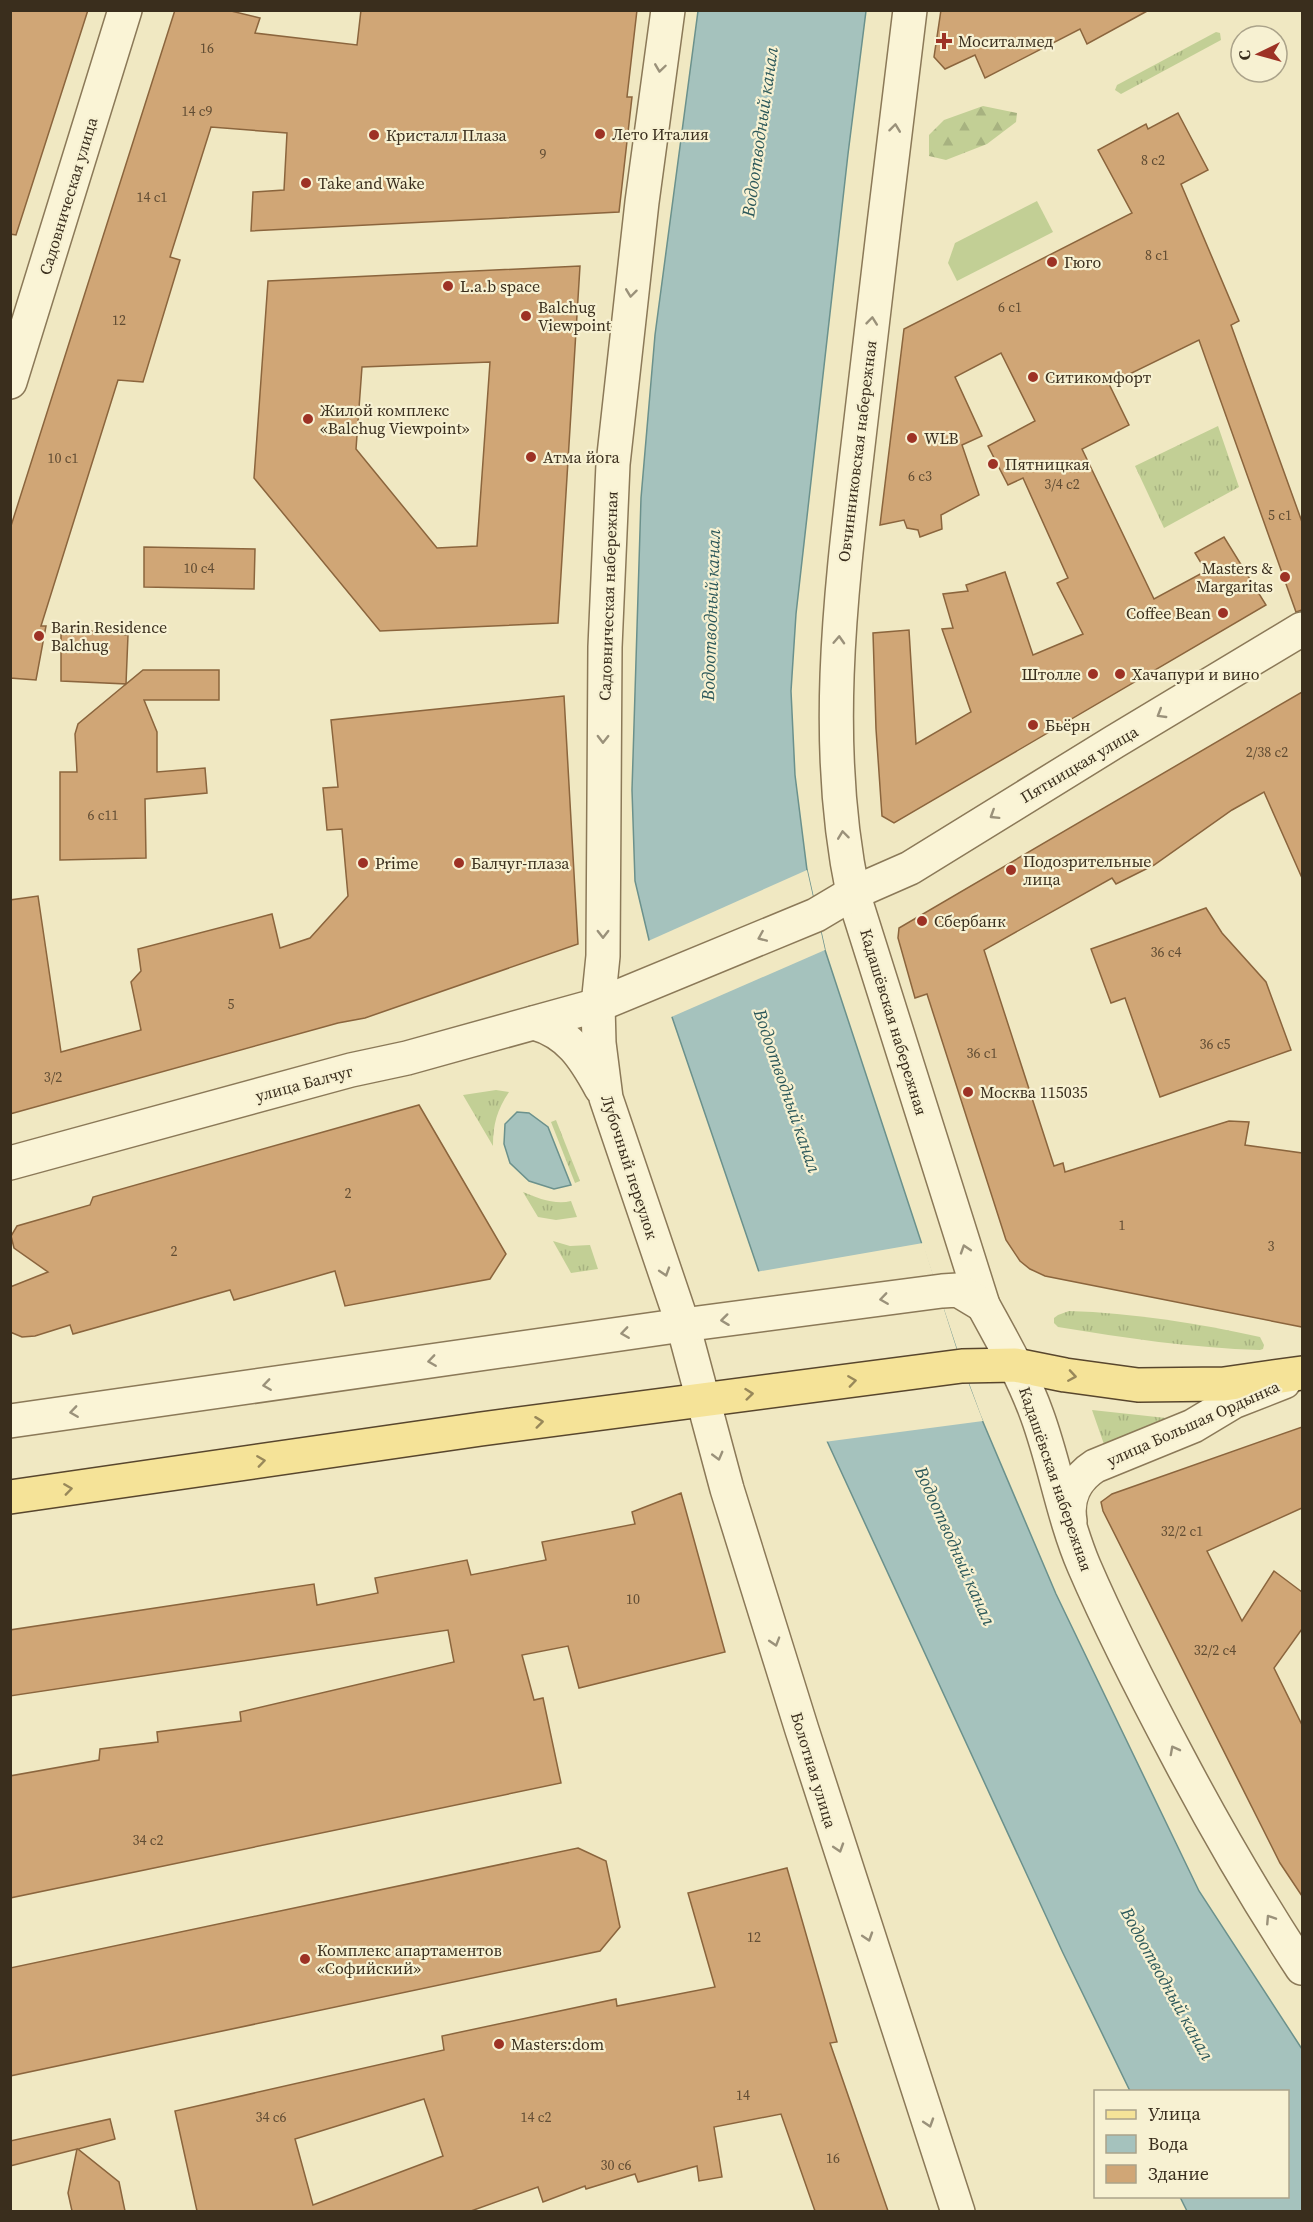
<svg xmlns="http://www.w3.org/2000/svg" width="1313" height="2222" viewBox="0 0 1313 2222" font-family="'Source Serif 4',serif">
<style>
.grass{fill:url(#grass-tufts)}
.forest{fill:url(#forest-firs)}
.park{fill:#c2cf95}
.water{fill:#a5c2bd;stroke:#6b918c;stroke-width:1.5}
.pier{fill:#f0e8c2}
.building{fill:#d0a676;stroke:#8b653d;stroke-width:1.5;fill-rule:evenodd}
.lines{fill:none;stroke-linecap:round;stroke-linejoin:round}
.minor-casing{stroke:#8b7958;stroke-width:36}
.major-casing{stroke:#58462d;stroke-width:36}
.minor{stroke:#faf4d6;stroke-width:33}
.major{stroke:#f5e398;stroke-width:33}
.oneway{stroke:#9a917a}
.oneway2{stroke:#98885a}
.poi-dot{fill:#9d3225;stroke:#f7f1d2;stroke-width:2}
.labels{text-anchor:middle;stroke-width:4.5;stroke-linejoin:round;paint-order:stroke}
.number-label{font-size:14px;fill:#604c33}
.poi-label{font-size:16px;fill:#3a2e1d;stroke:#f7f1d2;text-anchor:start}
.street-label{font-size:16px;fill:#3a2e1d;stroke:#f7f1d2}
.water-label{font-size:18px;font-style:italic;fill:#2c585a;stroke:#f7f1d2}
</style>
<defs>
<pattern id="grass-tufts" width="24" height="20" patternUnits="userSpaceOnUse" patternTransform="scale(1.5)"><rect width="24" height="20" fill="#c2cf95"/><path d="M3 7l-1-3M5 7V3M7 7l1-3M15 17l-1-3M17 17v-4M19 17l1-3" fill="none" stroke="#a7b280"/></pattern>
<pattern id="forest-firs" width="22" height="20" patternUnits="userSpaceOnUse" patternTransform="scale(1.5)"><rect width="22" height="20" fill="#c2cf95"/><path d="M5 1l3.5 6h-7zM16 11l3.5 6h-7z" fill="#a7b280"/></pattern>
</defs>
<rect width="100%" height="100%" fill="#f0e8c2"/>
<g class="grass">
<polygon points="1216,32 1220,33 1221,40 1121,94 1115,90 1117,85"/>
<polygon points="1218,426 1239,487 1164,528 1135,466"/>
<path d="M496,1090L509,1092C497,1110 493,1124 493,1146L463,1095Z"/>
<polygon points="556,1120 580,1181 575,1183 551,1122"/>
<path d="M523,1192C537,1198 555,1205 571,1201L577,1217L556,1220L538,1217Z"/>
<polygon points="553,1241 570,1246 590,1245 598,1269 571,1273"/>
<path d="M1069,1311C1133,1313 1197,1323 1260,1337L1264,1345L1263,1349L1260,1350C1192,1348 1125,1338 1058,1327L1054,1323V1318L1058,1315Z"/>
<polygon points="1092,1410 1166,1418 1167,1425 1106,1450"/>
</g>
<polygon class="forest" points="983,106 1017,113 1016,122 987,144 946,160 929,156 929,135 944,120"/>
<polygon class="park" points="1037,201 1053,232 957,281 948,263 955,243"/>
<g class="water">
<polygon points="698,11 866,11 848,154 796,614 791,691 795,775 807,870 825,950 962,1366 980,1415 1056,1594 1199,1891 1302,2049 1302,2211 1187,2211 1180,2197 1288,2196 1288,2092 1130,2091 1063,1953 827,1441 759,1272 672,1017 649,940 635,881 632,790 641,498 655,335"/>
<polygon points="517,1112 529,1113 548,1127 571,1185 554,1189 529,1181 510,1163 504,1144 505,1124"/>
</g>
<g class="pier">
<polygon points="807,870 825,950 669,1018 646,942"/>
<polygon points="923,1243 962,1366 983,1421 824,1442 756,1272"/>
</g>
<g class="building">
<polygon points="10,10 88,10 16,235 10,234"/>
<polygon points="175,10 227,10 260,18 255,33 357,45 361,10 637,10 627,97 632,97 619,212 251,231 253,192 284,190 287,133 211,127 170,257 180,260 143,382 118,380 41,626 46,626 36,680 10,678 10,529"/>
<polygon points="941,10 1149,10 1087,44 1080,29 985,78 975,55 945,69 934,57"/>
<polygon points="1178,113 1208,170 1181,184 1239,321 1231,325 1302,522 1302,610 1296,612 1199,340 1109,384 1129,425 1082,449 1154,599 1206,571 1195,553 1224,537 1266,605 894,823 882,816 876,729 873,633 909,630 916,744 971,712 942,629 953,628 943,594 968,591 966,585 1005,572 1033,655 1083,634 1057,583 1068,578 1023,478 1008,485 988,446 1035,421 1001,353 955,377 982,436 962,445 979,495 941,515 942,529 920,537 918,530 907,528 904,520 880,525 904,329 1132,213 1098,150 1146,124 1148,129"/>
<path d="M580,266L558,623L380,631L254,478L268,281ZM490,362L477,546L437,548L356,449L362,367Z"/>
<polygon points="144,547 255,549 254,589 144,587"/>
<polygon points="61,628 128,635 126,684 143,670 219,670 219,700 144,700 157,732 157,772 205,768 207,793 145,799 146,858 60,860 60,772 77,772 75,734 78,724 126,684 61,681"/>
<polygon points="1302,692 1302,878 1264,792 1232,810 1154,865 1116,884 1112,878 984,950 1054,1166 1063,1163 1065,1172 1229,1121 1249,1122 1245,1145 1302,1153 1302,1327 1045,1276 1030,1269 1020,1261 1006,1240 927,994 915,998 898,938 899,928"/>
<polygon points="564,696 578,944 365,1018 338,1023 10,1114 10,900 38,896 61,1052 141,1030 131,982 141,971 138,949 272,914 280,948 310,938 348,896 342,829 327,830 323,788 338,787 331,720"/>
<polygon points="1206,908 1222,933 1266,982 1291,1050 1160,1097 1125,998 1111,1003 1091,949"/>
<polygon points="419,1105 506,1254 490,1279 345,1306 335,1271 234,1300 230,1290 73,1334 70,1325 35,1336 22,1337 10,1332 10,1287 48,1272 14,1248 11,1236 17,1226 90,1205 93,1197"/>
<polygon points="1302,1427 1302,1508 1207,1551 1242,1621 1274,1571 1302,1592 1302,1629 1274,1668 1302,1725 1302,1896 1280,1863 1103,1511 1101,1502 1112,1494"/>
<polygon points="681,1493 725,1652 579,1688 568,1646 522,1655 534,1700 543,1698 561,1783 10,1898 10,1776 99,1760 100,1749 158,1742 157,1732 241,1721 240,1712 454,1662 448,1630 10,1696 10,1630 314,1584 317,1605 378,1593 375,1578 467,1560 471,1575 546,1560 542,1542 635,1524 632,1512"/>
<polygon points="578,1848 606,1861 620,1927 600,1951 10,2076 10,1968"/>
<path d="M787,1868L837,2042L830,2043L888,2211H815L781,2114L714,2127L722,2177L699,2181L697,2166L638,2182L635,2174L586,2189L585,2186L543,2202L538,2187L471,2211H197L175,2111L444,2050L442,2036L616,1999L617,2006L715,1987L688,1893ZM424,2099L443,2156L313,2205L295,2139Z"/>
<polygon points="110,2119 115,2139 78,2149 119,2182 125,2211 72,2211 68,2193 77,2149 10,2166 10,2141"/>
</g>
<g class="lines">
<defs>
<g id="minor">
<polyline points="668,10 642,202 613,464 605,647 603,956 598,1005 599,1043 606,1098 683,1325 727,1489 802,1730 958,2212"/>
<path d="M910,10C893,147 877,283 861,420C843,576 820,736 853,893L983,1305C1002,1340 1023,1376 1037,1415C1055,1464 1063,1517 1084,1566C1112,1631 1145,1695 1178,1757C1217,1831 1256,1898 1302,1968"/>
<polyline points="10,382 125,10"/>
<path d="M534,1023C569,1033 584,1057 601,1088"/>
<polyline points="10,1163 351,1070 407,1058 598,1005 816,915 853,893 910,868 1114,742 1302,629"/>
<polyline points="10,1421 683,1325 942,1291 958,1290 983,1305"/>
<path d="M1070,1521C1066,1498 1076,1478 1095,1466L1193,1426L1233,1402L1284,1382"/>
</g>
<polyline id="major" points="10,1497 481,1429 962,1366 1015,1365 1065,1375 1138,1385 1224,1384 1302,1373"/>
</defs>
<use href="#minor" class="minor-casing"/>
<use href="#major" class="major-casing"/>
<use href="#minor" class="minor"/>
<use href="#major" class="major"/>
</g>
<defs><path id="oneway-chevron" d="M-2-3.5L2.5 0L-2 3.5" fill="none" stroke-width="1.6" stroke-linecap="round" stroke-linejoin="round" transform="scale(1.5)"/></defs>
<g class="oneway">
<use href="#oneway-chevron" transform="translate(660 68) rotate(98)"/>
<use href="#oneway-chevron" transform="translate(895 128) rotate(-83)"/>
<use href="#oneway-chevron" transform="translate(631 293) rotate(97)"/>
<use href="#oneway-chevron" transform="translate(872 321) rotate(-84)"/>
<use href="#oneway-chevron" transform="translate(839 640) rotate(-87)"/>
<use href="#oneway-chevron" transform="translate(1161 714) rotate(149)"/>
<use href="#oneway-chevron" transform="translate(603 739) rotate(91)"/>
<use href="#oneway-chevron" transform="translate(994 815) rotate(148)"/>
<use href="#oneway-chevron" transform="translate(843 835) rotate(-97)"/>
<use href="#oneway-chevron" transform="translate(603 934) rotate(90)"/>
<use href="#oneway-chevron" transform="translate(762 937) rotate(157)"/>
<use href="#oneway-chevron" transform="translate(965 1249) rotate(-108)"/>
<use href="#oneway-chevron" transform="translate(665 1272) rotate(72)"/>
<use href="#oneway-chevron" transform="translate(884 1299) rotate(172)"/>
<use href="#oneway-chevron" transform="translate(725 1320) rotate(173)"/>
<use href="#oneway-chevron" transform="translate(625 1333) rotate(172)"/>
<use href="#oneway-chevron" transform="translate(432 1361) rotate(172)"/>
<use href="#oneway-chevron" transform="translate(267 1385) rotate(172)"/>
<use href="#oneway-chevron" transform="translate(74 1412) rotate(172)"/>
<use href="#oneway-chevron" transform="translate(718 1456) rotate(75)"/>
<use href="#oneway-chevron" transform="translate(775 1642) rotate(73)"/>
<use href="#oneway-chevron" transform="translate(1174 1750) rotate(-118)"/>
<use href="#oneway-chevron" transform="translate(839 1848) rotate(72)"/>
<use href="#oneway-chevron" transform="translate(1270 1919) rotate(-123)"/>
<use href="#oneway-chevron" transform="translate(868 1937) rotate(72)"/>
<use href="#oneway-chevron" transform="translate(929 2123) rotate(72)"/>
</g>
<g class="oneway2">
<use href="#oneway-chevron" transform="translate(1072 1376) rotate(9)"/>
<use href="#oneway-chevron" transform="translate(852 1381) rotate(-8)"/>
<use href="#oneway-chevron" transform="translate(749 1394) rotate(-6)"/>
<use href="#oneway-chevron" transform="translate(539 1422) rotate(-7)"/>
<use href="#oneway-chevron" transform="translate(261 1461) rotate(-8)"/>
<use href="#oneway-chevron" transform="translate(68 1489) rotate(-8)"/>
</g>
<g class="poi-dot">
<path d="M941 32h6v6h6v6h-6v6h-6v-6h-6v-6h6z"/>
<circle cx="600" cy="134" r="6"/>
<circle cx="374" cy="135" r="6"/>
<circle cx="306" cy="183" r="6"/>
<circle cx="1052" cy="262" r="6"/>
<circle cx="448" cy="286" r="6"/>
<circle cx="526" cy="316" r="6"/>
<circle cx="1033" cy="377" r="6"/>
<circle cx="308" cy="419" r="6"/>
<circle cx="912" cy="438" r="6"/>
<circle cx="531" cy="457" r="6"/>
<circle cx="993" cy="464" r="6"/>
<circle cx="1285" cy="577" r="6"/>
<circle cx="1223" cy="613" r="6"/>
<circle cx="39" cy="636" r="6"/>
<circle cx="1093" cy="674" r="6"/>
<circle cx="1120" cy="674" r="6"/>
<circle cx="1033" cy="725" r="6"/>
<circle cx="363" cy="863" r="6"/>
<circle cx="459" cy="863" r="6"/>
<circle cx="1011" cy="870" r="6"/>
<circle cx="922" cy="921" r="6"/>
<circle cx="968" cy="1092" r="6"/>
<circle cx="305" cy="1959" r="6"/>
<circle cx="499" cy="2044" r="6"/>
</g>
<g class="labels">
<g class="number-label">
<text x="207" y="53">16</text>
<text x="197" y="116">14 с9</text>
<text x="543" y="159">9</text>
<text x="1153" y="165">8 с2</text>
<text x="152" y="202">14 с1</text>
<text x="1157" y="260">8 с1</text>
<text x="1010" y="312">6 с1</text>
<text x="119" y="325">12</text>
<text x="63" y="463">10 с1</text>
<text x="920" y="481">6 с3</text>
<text x="1062" y="489">3/4 с2</text>
<text x="1280" y="520">5 с1</text>
<text x="199" y="573">10 с4</text>
<text x="1267" y="757">2/38 с2</text>
<text x="103" y="820">6 с11</text>
<text x="1166" y="957">36 с4</text>
<text x="231" y="1009">5</text>
<text x="1215" y="1049">36 с5</text>
<text x="982" y="1058">36 с1</text>
<text x="53" y="1082">3/2</text>
<text x="348" y="1198">2</text>
<text x="1122" y="1230">1</text>
<text x="1271" y="1251">3</text>
<text x="174" y="1256">2</text>
<text x="1182" y="1536">32/2 с1</text>
<text x="633" y="1604">10</text>
<text x="1215" y="1655">32/2 с4</text>
<text x="148" y="1845">34 с2</text>
<text x="754" y="1942">12</text>
<text x="743" y="2100">14</text>
<text x="271" y="2122">34 с6</text>
<text x="536" y="2122">14 с2</text>
<text x="833" y="2163">16</text>
<text x="616" y="2170">30 с6</text>
</g>
<g class="poi-label">
<text x="958" y="47">Моситалмед</text>
<text x="612" y="140">Лето Италия</text>
<text x="386" y="141">Кристалл Плаза</text>
<text x="318" y="189">Take and Wake</text>
<text x="1064" y="268">Гюго</text>
<text x="460" y="292">L.a.b space</text>
<text x="538" y="313">Balchug<tspan x="538" dy="18">Viewpoint</tspan></text>
<text x="1045" y="383">Ситикомфорт</text>
<text x="320" y="416">Жилой комплекс<tspan x="320" dy="18">«Balchug Viewpoint»</tspan></text>
<text x="924" y="444">WLB</text>
<text x="543" y="463">Атма йога</text>
<text x="1005" y="470">Пятницкая</text>
<text x="1273" y="574" text-anchor="end">Masters &amp;<tspan x="1273" dy="18">Margaritas</tspan></text>
<text x="1211" y="619" text-anchor="end">Coffee Bean</text>
<text x="51" y="633">Barin Residence<tspan x="51" dy="18">Balchug</tspan></text>
<text x="1081" y="680" text-anchor="end">Штолле</text>
<text x="1132" y="680">Хачапури и вино</text>
<text x="1045" y="731">Бьёрн</text>
<text x="1023" y="867">Подозрительные<tspan x="1023" dy="18">лица</tspan></text>
<text x="375" y="869">Prime</text>
<text x="471" y="869">Балчуг-плаза</text>
<text x="934" y="927">Сбербанк</text>
<text x="980" y="1098">Москва 115035</text>
<text x="317" y="1956">Комплекс апартаментов<tspan x="317" dy="18">«Софийский»</tspan></text>
<text x="511" y="2050">Masters:dom</text>
</g>
<g class="street-label">
<text transform="translate(68 196) rotate(-73)" y="6">Садовническая улица</text>
<text transform="translate(857 451) rotate(-83)" y="6">Овчинниковская набережная</text>
<text transform="translate(608 596) rotate(-88)" y="6">Садовническая набережная</text>
<text transform="translate(1079 764) rotate(-31)" y="6">Пятницкая улица</text>
<text transform="translate(894 1022) rotate(73)" y="6">Кадашёвская набережная</text>
<text transform="translate(304 1083) rotate(-15)" y="6">улица Балчуг</text>
<text transform="translate(630 1167) rotate(72)" y="6">Лубочный переулок</text>
<text transform="translate(1193 1423) rotate(-24)" y="6">улица Большая Ордынка</text>
<text transform="translate(1056 1479) rotate(71)" y="6">Кадашёвская набережная</text>
<text transform="translate(814 1770) rotate(73)" y="6">Болотная улица</text>
</g>
<g class="water-label">
<text transform="translate(760 132) rotate(-82)" y="6">Водоотводный канал</text>
<text transform="translate(711 615) rotate(-88)" y="6">Водоотводный канал</text>
<text transform="translate(787 1091) rotate(71)" y="6">Водоотводный канал</text>
<text transform="translate(955 1546) rotate(66)" y="6">Водоотводный канал</text>
<text transform="translate(1167 1984) rotate(61)" y="6">Водоотводный канал</text>
</g>
</g>
<rect width="1313" height="2222" fill="none" stroke="#3a2e1d" stroke-width="24"/>
<rect x="1094" y="2090" width="195" height="108" fill="#f7f1d2" stroke="#aba38a" stroke-width="1.5"/>
<rect x="1106" y="2110" width="30" height="9" fill="#f5e398" stroke="#aba38a" stroke-width="1.5"/>
<text x="1148" y="2120" font-size="18" fill="#3a2e1d">Улица</text>
<rect x="1106" y="2135" width="30" height="18" fill="#a5c2bd" stroke="#aba38a" stroke-width="1.5"/>
<text x="1148" y="2150" font-size="18" fill="#3a2e1d">Вода</text>
<rect x="1106" y="2165" width="30" height="18" fill="#d0a676" stroke="#aba38a" stroke-width="1.5"/>
<text x="1148" y="2180" font-size="18" fill="#3a2e1d">Здание</text>
<g transform="translate(1259 54) rotate(265)"><circle r="28" fill="#f7f1d2" stroke="#aba38a" stroke-width="1.5"/>
<path d="M0-4.5L10 22L0 15L-10 22Z" fill="#9d3225"/>
<text y="-9" font-size="16" font-weight="bold" text-anchor="middle" fill="#3a2e1d">С</text>
</g>
</svg>
